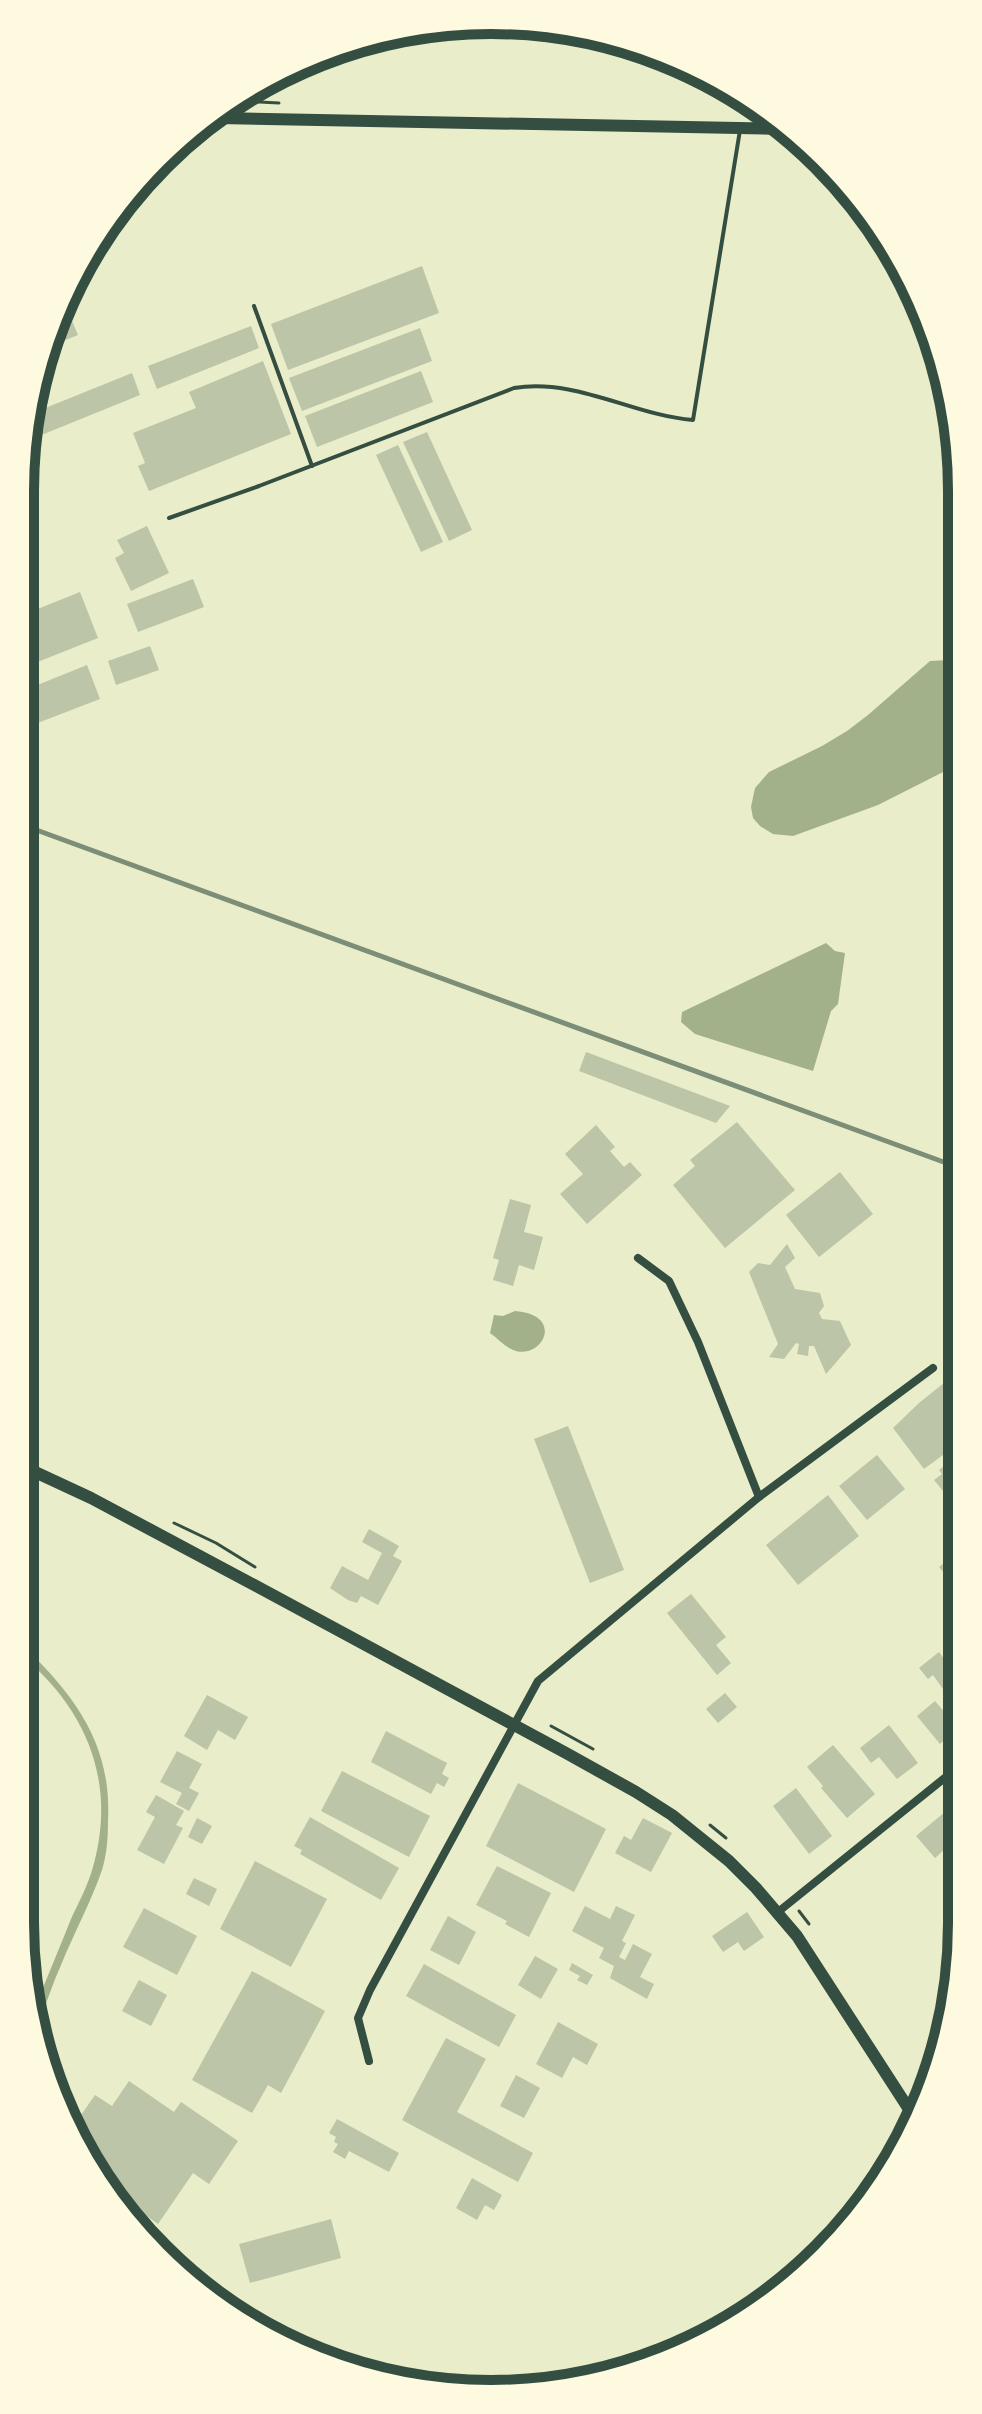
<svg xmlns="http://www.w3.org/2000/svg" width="982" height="2414" viewBox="0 0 982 2414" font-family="'DM Sans',sans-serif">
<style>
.water{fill:#a3b18a}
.building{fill:#bcc5a7}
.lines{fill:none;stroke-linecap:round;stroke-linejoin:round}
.path{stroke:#344e41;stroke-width:3}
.service{stroke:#344e41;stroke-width:4}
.minor{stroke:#344e41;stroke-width:8}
.secondary{stroke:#344e41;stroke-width:12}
.rail{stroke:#7c8e77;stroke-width:5}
.rim{fill:none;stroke:#344e41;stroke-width:10}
</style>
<rect width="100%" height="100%" fill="#e9edc9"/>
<g class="water">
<polygon points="948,660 959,666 959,764 878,805 793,836 773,834 760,826 753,818 751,807 755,788 769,772 822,746 847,731 868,715 930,661"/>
<polygon points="826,943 835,951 845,953 838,1004 831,1011 813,1071 695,1034 681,1022 682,1012"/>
<path d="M515,1311C568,1315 540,1364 511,1349C503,1345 497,1338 490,1333L494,1315L503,1316Z"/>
<path d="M20,1643C74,1694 112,1743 108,1821C108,1837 107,1854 102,1870C91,1902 74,1933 61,1965C52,1985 45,2007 37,2028L34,2010C46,1980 59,1949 71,1919C79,1902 88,1885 93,1867C117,1782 87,1709 20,1654Z"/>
</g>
<g class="building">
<polygon points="422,266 439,313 288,370 271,324"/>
<polygon points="66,307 78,335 43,349 45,340 63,308"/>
<polygon points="251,326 259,348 157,389 148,366"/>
<polygon points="420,328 432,361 302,411 289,378"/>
<polygon points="263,361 291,434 149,491 138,466 145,463 133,433 196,408 189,392"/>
<polygon points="421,371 433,402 317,447 305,416"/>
<polygon points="132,373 140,395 39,436 32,418 33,413"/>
<polygon points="427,432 472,530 449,541 403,442"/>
<polygon points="398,445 443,542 421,552 376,455"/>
<polygon points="147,526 169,573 131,591 115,558 124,553 117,540"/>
<polygon points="193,579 204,607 138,632 127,604"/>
<polygon points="80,592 98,638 30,665 20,640 20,616"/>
<polygon points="150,646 159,670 116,685 108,661"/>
<polygon points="87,665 100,699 22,729 20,692"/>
<polygon points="586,1052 730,1106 716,1123 579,1071"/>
<polygon points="737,1122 795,1190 725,1248 673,1185 695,1166 690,1160"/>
<polygon points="596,1125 615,1147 610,1151 624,1167 630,1162 642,1175 587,1224 560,1194 583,1174 565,1154"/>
<polygon points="840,1172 873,1214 819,1257 786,1215"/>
<polygon points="510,1199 531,1205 524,1232 543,1237 534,1270 519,1265 513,1286 493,1280 499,1260 493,1258"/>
<polygon points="787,1244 795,1258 785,1267 795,1289 820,1293 824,1306 819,1313 822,1319 840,1321 851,1345 826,1374 814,1346 809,1346 808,1356 797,1354 799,1344 796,1343 784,1359 769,1357 778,1344 749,1272 758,1263 770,1265"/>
<polygon points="960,1370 961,1436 945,1449 947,1452 924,1469 893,1428 919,1403"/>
<polygon points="568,1426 624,1570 590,1583 534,1439"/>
<polygon points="961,1453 961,1484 947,1496 934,1480 942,1474 939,1470"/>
<polygon points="877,1455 905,1489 867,1520 839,1486"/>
<polygon points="828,1495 859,1536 798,1585 766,1545"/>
<polygon points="369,1529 399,1546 393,1556 402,1561 378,1605 361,1596 357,1603 348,1600 330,1588 342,1566 368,1580 382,1553 362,1542"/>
<polygon points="961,1548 961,1593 939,1567"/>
<polygon points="691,1594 726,1637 716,1645 731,1663 717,1675 667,1613"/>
<polygon points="939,1652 948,1664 961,1654 961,1675 943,1689 933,1675 928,1679 919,1668"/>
<polygon points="725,1693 737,1707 718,1723 706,1709"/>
<polygon points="207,1695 248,1717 235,1740 218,1730 207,1750 184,1736"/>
<polygon points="935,1701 958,1728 940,1744 917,1716"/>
<polygon points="889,1725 918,1763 897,1779 879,1757 871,1763 860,1748"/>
<polygon points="386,1731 447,1763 442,1774 449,1778 444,1787 437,1783 431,1794 371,1762"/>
<polygon points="833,1745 875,1794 847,1818 821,1788 823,1786 807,1767"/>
<polygon points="177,1751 202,1764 189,1788 199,1793 189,1811 176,1804 182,1793 160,1782"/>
<polygon points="342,1771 430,1816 409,1857 321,1811"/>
<polygon points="518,1783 606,1829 574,1892 486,1846"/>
<polygon points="796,1788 832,1836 809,1854 773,1806"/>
<polygon points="156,1795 184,1811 176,1825 183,1828 164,1864 137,1850 155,1817 146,1812"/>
<polygon points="946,1811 962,1829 962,1834 935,1858 916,1836"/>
<polygon points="310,1817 399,1868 381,1900 300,1854 302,1850 294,1846"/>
<polygon points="197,1818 212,1826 202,1844 188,1837"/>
<polygon points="643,1818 672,1833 651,1872 615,1853 624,1836 631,1840"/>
<polygon points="255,1861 327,1899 291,1967 220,1929"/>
<polygon points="497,1866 551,1893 529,1937 505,1924 507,1921 476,1905"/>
<polygon points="194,1878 217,1889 209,1906 186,1894"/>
<polygon points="585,1906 610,1919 616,1906 635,1915 622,1941 626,1943 619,1957 625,1960 633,1944 652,1954 640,1977 654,1984 647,1999 610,1978 614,1966 599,1958 604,1948 572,1931"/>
<polygon points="144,1908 197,1936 177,1975 123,1947"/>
<polygon points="747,1912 764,1937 744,1951 738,1942 723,1952 712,1936"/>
<polygon points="448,1916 476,1932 459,1965 430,1950"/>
<polygon points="535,1956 558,1969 541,1999 518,1985"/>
<polygon points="572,1963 593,1975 587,1985 577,1980 580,1976 569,1970"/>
<polygon points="424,1964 516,2015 499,2047 406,1996"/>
<polygon points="252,1971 325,2011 281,2093 268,2085 252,2113 192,2080"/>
<polygon points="139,1980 167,1995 151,2026 122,2011"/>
<polygon points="558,2022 598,2044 587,2065 573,2057 562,2078 536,2064"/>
<polygon points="446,2038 486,2059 457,2112 533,2153 518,2182 402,2120"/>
<polygon points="516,2075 540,2088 524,2118 500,2106"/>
<polygon points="129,2081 174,2112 181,2102 238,2141 209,2184 193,2173 158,2224 114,2193 74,2125 95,2095 112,2106"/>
<polygon points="337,2119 399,2153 389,2172 349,2151 345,2159 333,2152 338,2144 334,2142 336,2137 329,2133"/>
<polygon points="472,2178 502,2195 494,2210 485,2205 477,2220 456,2208"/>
<polygon points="331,2219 341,2258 250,2283 239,2244"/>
</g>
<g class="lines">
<g class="path">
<polyline points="240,101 279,103"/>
<polyline points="174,1523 216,1543 255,1567"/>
<polyline points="551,1726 593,1749"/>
<polyline points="710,1825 726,1838"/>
<polyline points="799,1911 809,1924"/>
</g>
<g class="service">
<polyline points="254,306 312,466"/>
<path d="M169,518L259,486L514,388C577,378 632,415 693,420L740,130"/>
</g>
<g class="minor">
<polyline points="638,1258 669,1281 698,1342 759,1497"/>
<polyline points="778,1912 962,1764"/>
<polyline points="369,2061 358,2018 370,1990 538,1681 759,1497 933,1368"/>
</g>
<g class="secondary">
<polyline points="219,118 786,129"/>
<polyline points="20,1465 91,1498 258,1587 566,1753 636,1792 672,1815 729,1861 756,1888 797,1936 914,2117"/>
</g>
<polyline class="rail" points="20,824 960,1168"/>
</g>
<path d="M0 0H982V2414H0ZM491 34H491A457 457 0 0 1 948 491V1923A457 457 0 0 1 491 2380H491A457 457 0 0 1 34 1923V491A457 457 0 0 1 491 34Z" fill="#fefae0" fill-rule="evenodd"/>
<path class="rim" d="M491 34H491A457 457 0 0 1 948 491V1923A457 457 0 0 1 491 2380H491A457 457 0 0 1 34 1923V491A457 457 0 0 1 491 34Z"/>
</svg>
